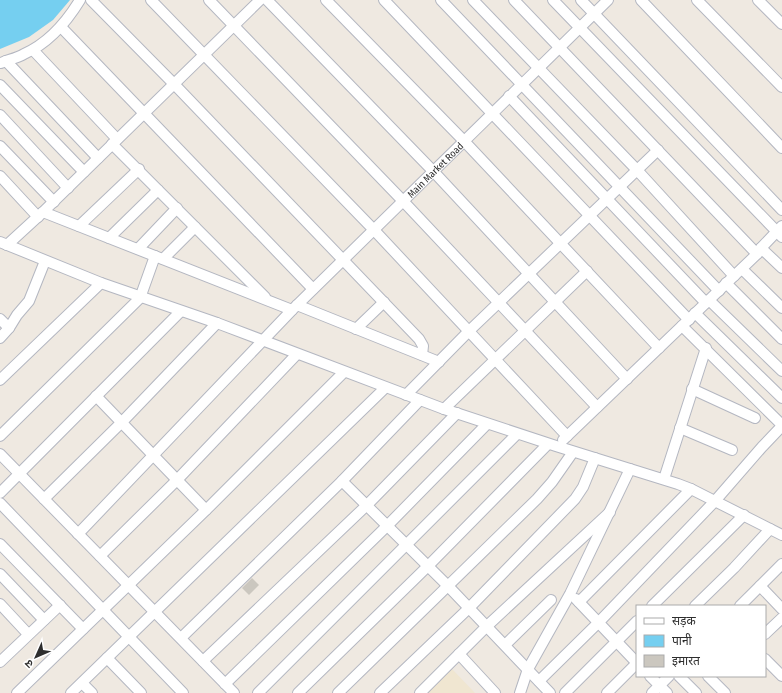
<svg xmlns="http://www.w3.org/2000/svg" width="782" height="693" viewBox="0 0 782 693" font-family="'Fira Sans Condensed','Noto Sans Devanagari',sans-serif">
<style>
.education{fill:#f0e6d1}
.water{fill:#75cff0}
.building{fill:#cbc7bf}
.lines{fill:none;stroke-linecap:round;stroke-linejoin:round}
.minor-casing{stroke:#b4b7c1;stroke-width:12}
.minor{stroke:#fff;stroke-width:10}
.labels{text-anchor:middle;stroke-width:4;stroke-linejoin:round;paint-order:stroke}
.street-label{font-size:10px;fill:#2e2e2e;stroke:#fff}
</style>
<rect width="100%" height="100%" fill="#efe9e1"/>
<polygon class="education" points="452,669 475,693 427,693"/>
<polygon class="water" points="0,0 70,0 53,20 29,37 0,49"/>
<polygon class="building" points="252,578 259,585 249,595 242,588"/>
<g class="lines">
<defs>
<g id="minor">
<polyline points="91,0 174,84 419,339 423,346 422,355"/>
<polyline points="151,0 374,230 567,436"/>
<polyline points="209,0 403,201 597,407"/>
<polyline points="267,0 433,171 627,379"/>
<polyline points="326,0 464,141 659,348"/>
<polyline points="384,0 689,320"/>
<polyline points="441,0 719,291"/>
<polyline points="473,0 637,170 734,276"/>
<polyline points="514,0 757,254"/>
<polyline points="553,0 782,237"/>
<polyline points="581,0 782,210"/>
<polyline points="641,0 782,148"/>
<polyline points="697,0 782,87"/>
<polyline points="758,0 782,24"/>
<polyline points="61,27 313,289"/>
<polyline points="33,50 117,139"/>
<polyline points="6,61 98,158"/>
<path d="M1,63C8,60 17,58 24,54C49,43 66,23 80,0"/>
<polyline points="0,85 84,172"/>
<polyline points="509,96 706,303"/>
<polyline points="0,115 68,188"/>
<polyline points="112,144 265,297"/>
<polyline points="0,146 54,202"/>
<polyline points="0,176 38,217"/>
<polyline points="43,212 292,310"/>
<polyline points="79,226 139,169"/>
<polyline points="109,238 158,190"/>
<polyline points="0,242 101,283 217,323 444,409 556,446 678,484 691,489 782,535"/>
<polyline points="7,245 43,212 260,0"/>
<polyline points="761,248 782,268"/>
<polyline points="138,249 177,208"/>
<polyline points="163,259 195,227"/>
<polyline points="742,269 782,308"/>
<polyline points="726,283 782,339"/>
<polyline points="709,300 782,371"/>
<polyline points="297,305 439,362"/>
<polyline points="695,313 782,398"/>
<polyline points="0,319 9,328"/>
<polyline points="682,326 782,425"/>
<polyline points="356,329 384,302"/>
<polyline points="0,338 9,328 17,315 29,301 45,261"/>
<polyline points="0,380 101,283"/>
<polyline points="692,389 755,418"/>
<polyline points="406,395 469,331 658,150"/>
<polyline points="96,396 206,510"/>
<polyline points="444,409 587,271"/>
<polyline points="680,428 732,450"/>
<polyline points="0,436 140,298 155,256"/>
<polyline points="563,440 757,254 761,248 782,226"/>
<polyline points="0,454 234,693"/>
<polyline points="664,479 706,348"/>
<polyline points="342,481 448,586 550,693"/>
<polyline points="0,493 180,312"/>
<polyline points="44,499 122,422 217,323"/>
<polyline points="0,503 183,693"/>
<path id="s1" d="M78,534L292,310L608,0"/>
<polyline points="0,544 83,629"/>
<polyline points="100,556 177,480 297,354"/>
<polyline points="0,574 44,620"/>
<polyline points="760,586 782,609"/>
<polyline points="576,599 637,663"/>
<polyline points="579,602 691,489"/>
<polyline points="0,604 28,634"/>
<polyline points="652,606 744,515"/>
<polyline points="695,606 734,568 770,529"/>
<polyline points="740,606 782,564"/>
<polyline points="765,634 782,618"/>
<polyline points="181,638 342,481 420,400"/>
<polyline points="505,645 551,600"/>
<polyline points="459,654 495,693"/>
<polyline points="107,658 141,693"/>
<polyline points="765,659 782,676"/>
<polyline points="203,661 367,505 457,413"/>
<polyline points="0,662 60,605"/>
<polyline points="650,676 667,693"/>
<polyline points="679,676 696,693"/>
<polyline points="708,676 725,693"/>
<polyline points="539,681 598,623 715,501 762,447 782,426"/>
<polyline points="82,683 92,693"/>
<polyline points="225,684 387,526 487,424"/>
<polyline points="17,693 206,510 344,372"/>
<polyline points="71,693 385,388"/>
<polyline points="258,693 517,434"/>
<polyline points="298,693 428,566 548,444"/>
<polyline points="338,693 537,499 552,482 573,452"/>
<polyline points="380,693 469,608 575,499 583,487 595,458"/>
<polyline points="420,693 487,626 610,512"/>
<polyline points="520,693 528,669 570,594 630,469"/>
<polyline points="565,693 637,621"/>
<polyline points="607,693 637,663"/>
<polyline points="652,693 669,676"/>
</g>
</defs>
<use href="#minor" class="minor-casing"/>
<use href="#minor" class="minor"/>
</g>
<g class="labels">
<g class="street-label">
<text dy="4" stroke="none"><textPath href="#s1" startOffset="510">Main Market Road</textPath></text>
</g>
</g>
<rect x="636" y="605" width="130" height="72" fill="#ffffff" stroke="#ababab"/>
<rect x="644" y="618" width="20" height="6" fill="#ffffff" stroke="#ababab"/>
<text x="672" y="625" font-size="12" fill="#2e2e2e">सड़क</text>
<rect x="644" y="635" width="20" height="12" fill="#75cff0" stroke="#ababab"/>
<text x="672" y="645" font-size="12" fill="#2e2e2e">पानी</text>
<rect x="644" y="655" width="20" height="12" fill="#cbc7bf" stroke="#ababab"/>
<text x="672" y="665" font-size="12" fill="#2e2e2e">इमारत</text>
<g transform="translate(36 657) rotate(225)" stroke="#ffffff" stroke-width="3" paint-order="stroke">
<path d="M0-3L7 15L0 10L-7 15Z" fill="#2e2e2e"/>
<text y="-6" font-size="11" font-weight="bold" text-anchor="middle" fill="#2e2e2e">उ</text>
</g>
</svg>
